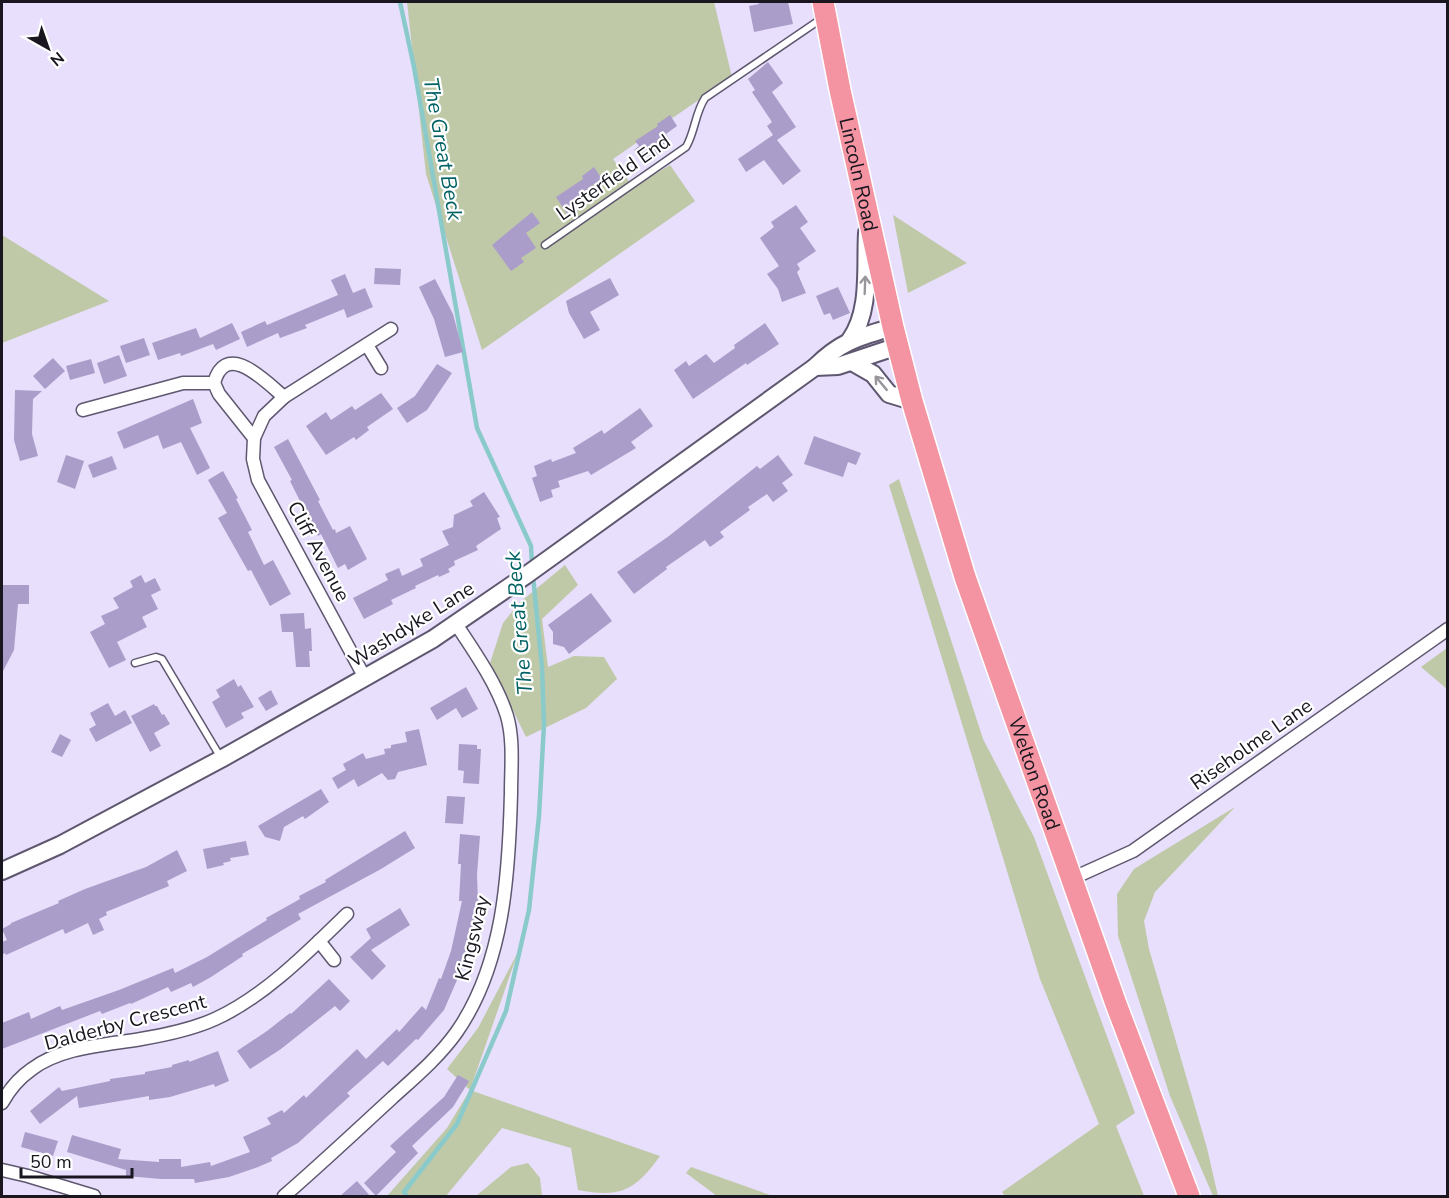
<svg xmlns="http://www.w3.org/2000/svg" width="1449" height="1198" viewBox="0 0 1449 1198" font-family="'Nunito Sans',sans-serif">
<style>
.green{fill:#bfc9a8}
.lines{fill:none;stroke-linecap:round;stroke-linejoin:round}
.stream{stroke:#8acacb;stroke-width:4.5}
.building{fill:#ab9dc9}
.service-casing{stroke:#5e576f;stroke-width:9}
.minor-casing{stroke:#5e576f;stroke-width:15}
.tertiary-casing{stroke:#5e576f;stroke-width:20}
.trunk-casing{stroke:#fff;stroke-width:24}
.service{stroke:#fff;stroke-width:6}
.minor{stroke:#fff;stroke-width:12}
.tertiary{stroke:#fff;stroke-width:16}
.trunk{stroke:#f494a2;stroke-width:21}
.oneway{stroke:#98969b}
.labels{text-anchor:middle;stroke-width:4.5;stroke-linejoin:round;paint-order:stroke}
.street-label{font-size:20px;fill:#191620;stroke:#fff}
.water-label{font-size:21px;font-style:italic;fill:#006164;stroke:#fff}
</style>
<rect width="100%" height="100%" fill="#e7dffb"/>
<g class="green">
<polygon points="407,2 714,2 732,77 613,159 633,187 670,165 695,201 482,350 426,174"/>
<polygon points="893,215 967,263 908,293"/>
<polygon points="2,235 109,301 2,343"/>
<polygon points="899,479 983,739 1034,837 1135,1113 1116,1126 1144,1196 1005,1196 1002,1192 1099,1124 1040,979 889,485"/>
<polygon points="565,565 578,585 542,619 548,667 574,656 604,657 617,679 586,708 526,737 490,663 503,623 519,603"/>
<polygon points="1447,648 1447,689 1421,667"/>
<polygon points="1235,807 1155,892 1144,921 1149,949 1207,1148 1218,1196 1213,1196 1170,1096 1118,936 1117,894 1134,869"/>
<path d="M518,952L470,1090L660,1156C635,1191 620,1198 578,1190L571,1148L502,1128L446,1196H387L447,1128L470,1090L447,1069L478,1028Z"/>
<polygon points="528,1163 540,1178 542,1196 476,1196 511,1167"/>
<polygon points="691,1167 770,1195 717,1196 686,1173"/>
</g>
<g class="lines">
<g class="stream">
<polyline points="400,2 414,67 477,428 531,546 532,565"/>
<polyline points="407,1196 404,1192 457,1124 506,1011 529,910 539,816 544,724 542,668 533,576"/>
</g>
</g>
<g class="building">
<polygon points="758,2 788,2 793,24 754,32 749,6 759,4"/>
<polygon points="768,62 783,83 772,92 796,127 777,140 801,171 783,185 764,160 746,172 738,159 773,135 767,126 772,122 752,92 755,90 748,79"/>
<polygon points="670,115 677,126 666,134 670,140 661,146 664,151 644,164 634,150 639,146 635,141 658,126 657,124"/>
<polygon points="594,167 602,179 591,186 595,192 583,201 586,205 569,217 556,197 583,179 582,176"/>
<polygon points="796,205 808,222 800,228 816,251 797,264 800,269 797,272 806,293 782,302 778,289 767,274 779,266 760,238 774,227 771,222"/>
<polygon points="532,212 540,223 526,233 536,248 521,258 524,262 511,271 492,245"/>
<polygon points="375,268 401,269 400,285 374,284"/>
<polygon points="345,274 353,293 365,288 373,307 347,318 344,309 305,325 307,328 280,338 278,333 247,347 241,332 265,321 267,325 338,295 331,280"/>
<polygon points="610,278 619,295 590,312 600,330 584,339 569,313 566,301"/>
<polygon points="435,279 453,314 463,352 445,357 434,319 419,287"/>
<polygon points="838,287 850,313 833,320 830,313 824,315 816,296"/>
<polygon points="232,323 240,339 216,350 213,344 181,356 180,353 158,360 152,343 196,328 200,338"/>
<polygon points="765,323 779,344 747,365 746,363 693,399 674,370 686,361 689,366 706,354 714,363 735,348 734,345"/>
<polygon points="144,338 150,355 126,363 120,346"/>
<polygon points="119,355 127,376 104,384 97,363"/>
<polygon points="53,358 65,371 45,389 33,376"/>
<polygon points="91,359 95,373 70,380 66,366"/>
<polygon points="437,364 452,373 427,410 407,423 397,408 415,396"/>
<polygon points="15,390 42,391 33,399 32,434 38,456 20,461 14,440"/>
<polygon points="381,393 393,409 367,427 369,430 356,440 354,437 326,455 306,426 326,412 331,420 352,406 355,410"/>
<polygon points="193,399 202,423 190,428 210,468 197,475 181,442 163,449 158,435 124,449 117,432"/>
<polygon points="640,408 653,426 631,442 636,448 591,475 588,471 558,481 560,487 551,490 553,497 540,502 532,478 537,476 534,466 551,459 552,462 576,453 573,448 602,430 604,434"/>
<polygon points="814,436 861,453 856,465 848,462 843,477 804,464"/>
<polygon points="288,439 320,500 318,501 333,530 335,529 336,533 350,526 367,559 348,570 345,564 338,568 321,534 318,536 305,511 290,481 292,480 274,447"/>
<polygon points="66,455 84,461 75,489 57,482"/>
<polygon points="778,455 793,475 782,483 788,491 773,502 767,494 748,507 750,510 720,532 724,537 710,547 705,540 666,567 667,569 634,594 617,572 669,536 757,466 760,469"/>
<polygon points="112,456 117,469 93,478 88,465"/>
<polygon points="223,471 238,498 236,499 252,530 248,532 264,565 273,560 291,594 270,606 251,570 248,571 218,518 227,513 208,480"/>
<polygon points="484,492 500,517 497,518 501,529 476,546 478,550 454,561 455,565 448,569 450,572 439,577 438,575 415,586 416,588 391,600 393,604 364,619 353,598 388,580 385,574 399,568 402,576 423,566 420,559 449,545 442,531 453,527 454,515 473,506 470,501"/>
<polygon points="141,575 145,583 155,578 161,590 151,595 158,609 142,617 147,627 117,642 126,660 109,668 90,632 105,624 101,616 119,608 113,598 133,587 130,581"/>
<polygon points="2,585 29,585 29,604 18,604 14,650 2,673"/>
<polygon points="591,593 612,621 569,654 564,647 553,644 553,632 548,625"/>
<polygon points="304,613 305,629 311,628 312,651 309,651 310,667 296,667 293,632 282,632 280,614"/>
<polygon points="234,679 238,687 241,685 254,707 241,713 244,718 226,728 212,702 220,697 216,690"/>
<polygon points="466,687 478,709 462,718 456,708 437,720 430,708"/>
<polygon points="271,690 278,704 266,711 258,698"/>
<polygon points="108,703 115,716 125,710 132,723 96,742 89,729 96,725 90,713"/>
<polygon points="154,704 155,706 157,706 162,715 164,714 170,724 154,733 161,746 150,752 131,716"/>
<polygon points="419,729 427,765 398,772 395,779 388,780 382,773 358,787 354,779 338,789 332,778 346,770 343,764 363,753 366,759 385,754 384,749 391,748 391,745 407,742 405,732"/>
<polygon points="60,734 71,740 62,757 51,752"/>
<polygon points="459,744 477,745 477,749 481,749 479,784 463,783 464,771 458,770"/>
<polygon points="321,789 329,802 305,819 303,816 284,827 280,841 265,837 258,826"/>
<polygon points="447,796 465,797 463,824 445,823"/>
<polygon points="405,831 415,848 381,869 298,914 301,919 242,954 243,956 211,977 193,987 191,983 171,992 168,987 131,1004 130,1003 102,1014 100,1011 2,1049 2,1023 29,1012 31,1019 60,1006 62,1010 119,990 173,968 175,973 207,957 267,920 266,918 300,899 299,896 326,882 325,880"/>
<polygon points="460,834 480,836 477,874 478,904 470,950 444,1010 418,1040 416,1039 388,1066 383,1061 347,1093 350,1096 298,1143 271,1158 272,1161 258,1167 229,1177 195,1183 194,1179 161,1179 126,1176 126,1170 67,1152 72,1135 121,1149 118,1159 159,1162 159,1159 181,1159 181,1167 210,1162 211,1166 250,1152 243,1137 271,1124 267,1118 282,1110 284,1113 304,1095 306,1098 357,1049 366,1059 397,1029 399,1032 422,1006 426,1010 439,978 441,979 451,951 462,901 459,901 461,864 458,864"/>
<polygon points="246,841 249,855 230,858 231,861 223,863 224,865 207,869 203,849"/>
<polygon points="177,850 187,871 167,881 169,886 106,912 107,915 99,919 104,930 93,935 88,923 65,934 63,929 6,955 5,953 2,955 2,942 7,940 2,929 11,924 11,923 59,903 58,901 85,889 146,867"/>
<polygon points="400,908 410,925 371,950 386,966 372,980 350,957 371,938 366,929"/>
<polygon points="329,979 350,1001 340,1011 335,1006 281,1049 250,1069 237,1051 267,1031 290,1013 291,1014"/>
<polygon points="218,1051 229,1081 215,1087 214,1084 170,1097 149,1100 149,1096 79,1108 77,1096 40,1124 30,1111 59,1087 62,1091 110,1081 110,1079 145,1074 145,1072 172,1067 172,1065 189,1060 189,1062"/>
<polygon points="458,1075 469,1081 453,1107 412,1146 418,1153 376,1196 364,1183 396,1152 390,1146 444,1097"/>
<polygon points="25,1132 58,1141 53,1156 21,1147"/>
<polygon points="357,1181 371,1197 339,1197"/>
</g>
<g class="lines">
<defs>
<g id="service">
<path d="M545,245L686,147C695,132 695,113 705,98L821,19"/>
<polyline points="135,663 156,657 162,659 221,758"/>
</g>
<g id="minor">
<polyline points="367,345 381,368"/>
<path d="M214,383C226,339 266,382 284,397L264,416L254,438"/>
<polyline points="284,397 391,329"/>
<polyline points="83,410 183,383 214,383 219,394 254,438 253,459 258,480 365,678"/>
<polyline points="1071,879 1133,851 1150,839 1448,629"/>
<polyline points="319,941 334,960"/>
<path d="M2,1103C9,1090 19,1078 32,1069C61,1047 106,1045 141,1039C165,1035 193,1029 215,1019C264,997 309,951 347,914"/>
<polyline points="2,1170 28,1176 94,1196"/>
<path d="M284,1196C321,1164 356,1131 392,1098C414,1078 438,1058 456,1033C504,965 509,874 511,793C511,768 514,740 507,716C497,684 474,651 456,624"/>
</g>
<g id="tertiary">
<path d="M850,340C871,311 865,268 867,233"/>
<polyline points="852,362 873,374 889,394 912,401"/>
<polyline points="815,367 838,366 898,346"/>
<path d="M2,871L60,845L221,759L433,639L525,576L815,367C841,341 859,337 893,327"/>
</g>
<g id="trunk">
<path id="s1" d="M823,2L840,90L893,327L912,401L965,577L1116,1004L1189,1196"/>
</g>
</defs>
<use href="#service" class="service-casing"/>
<use href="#minor" class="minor-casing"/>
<use href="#tertiary" class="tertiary-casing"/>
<use href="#trunk" class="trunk-casing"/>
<use href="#service" class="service"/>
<use href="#minor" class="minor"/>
<use href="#tertiary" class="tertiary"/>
<use href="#trunk" class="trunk"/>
</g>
<defs><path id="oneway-shaft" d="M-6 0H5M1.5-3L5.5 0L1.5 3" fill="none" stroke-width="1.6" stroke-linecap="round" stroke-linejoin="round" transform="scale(1.5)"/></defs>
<g class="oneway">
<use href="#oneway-shaft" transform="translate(865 285) rotate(-88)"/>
<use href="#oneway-shaft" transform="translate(881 383) rotate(-130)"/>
</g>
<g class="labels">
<g class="street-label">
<text dy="7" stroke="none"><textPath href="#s1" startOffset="176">Lincoln Road</textPath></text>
<text transform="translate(613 177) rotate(-35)" y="7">Lysterfield End</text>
<text transform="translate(319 551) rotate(62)" y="7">Cliff Avenue</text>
<text transform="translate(411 624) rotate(-32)" y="7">Washdyke Lane</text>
<text transform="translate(1251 744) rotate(-35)" y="7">Riseholme Lane</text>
<text dy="7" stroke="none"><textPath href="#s1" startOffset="801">Welton Road</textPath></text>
<text transform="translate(472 938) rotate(-76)" y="7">Kingsway</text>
<text transform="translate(125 1022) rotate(-15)" y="7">Dalderby Crescent</text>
</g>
<g class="water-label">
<text transform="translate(443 149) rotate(80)" y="7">The Great Beck</text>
<text transform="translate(519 623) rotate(-95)" y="7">The Great Beck</text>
</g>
</g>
<rect width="1449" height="1198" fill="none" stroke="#191620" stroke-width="6"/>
<g transform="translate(48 48) rotate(140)" stroke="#ffffff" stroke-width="4.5" paint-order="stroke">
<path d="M0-4.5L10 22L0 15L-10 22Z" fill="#191620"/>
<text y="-9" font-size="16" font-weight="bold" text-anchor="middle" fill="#191620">N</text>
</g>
<path d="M21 1168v9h111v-9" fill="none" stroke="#191620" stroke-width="3"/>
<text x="30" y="1168" font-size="18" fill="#191620" stroke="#ffffff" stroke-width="4.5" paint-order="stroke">50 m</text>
</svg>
